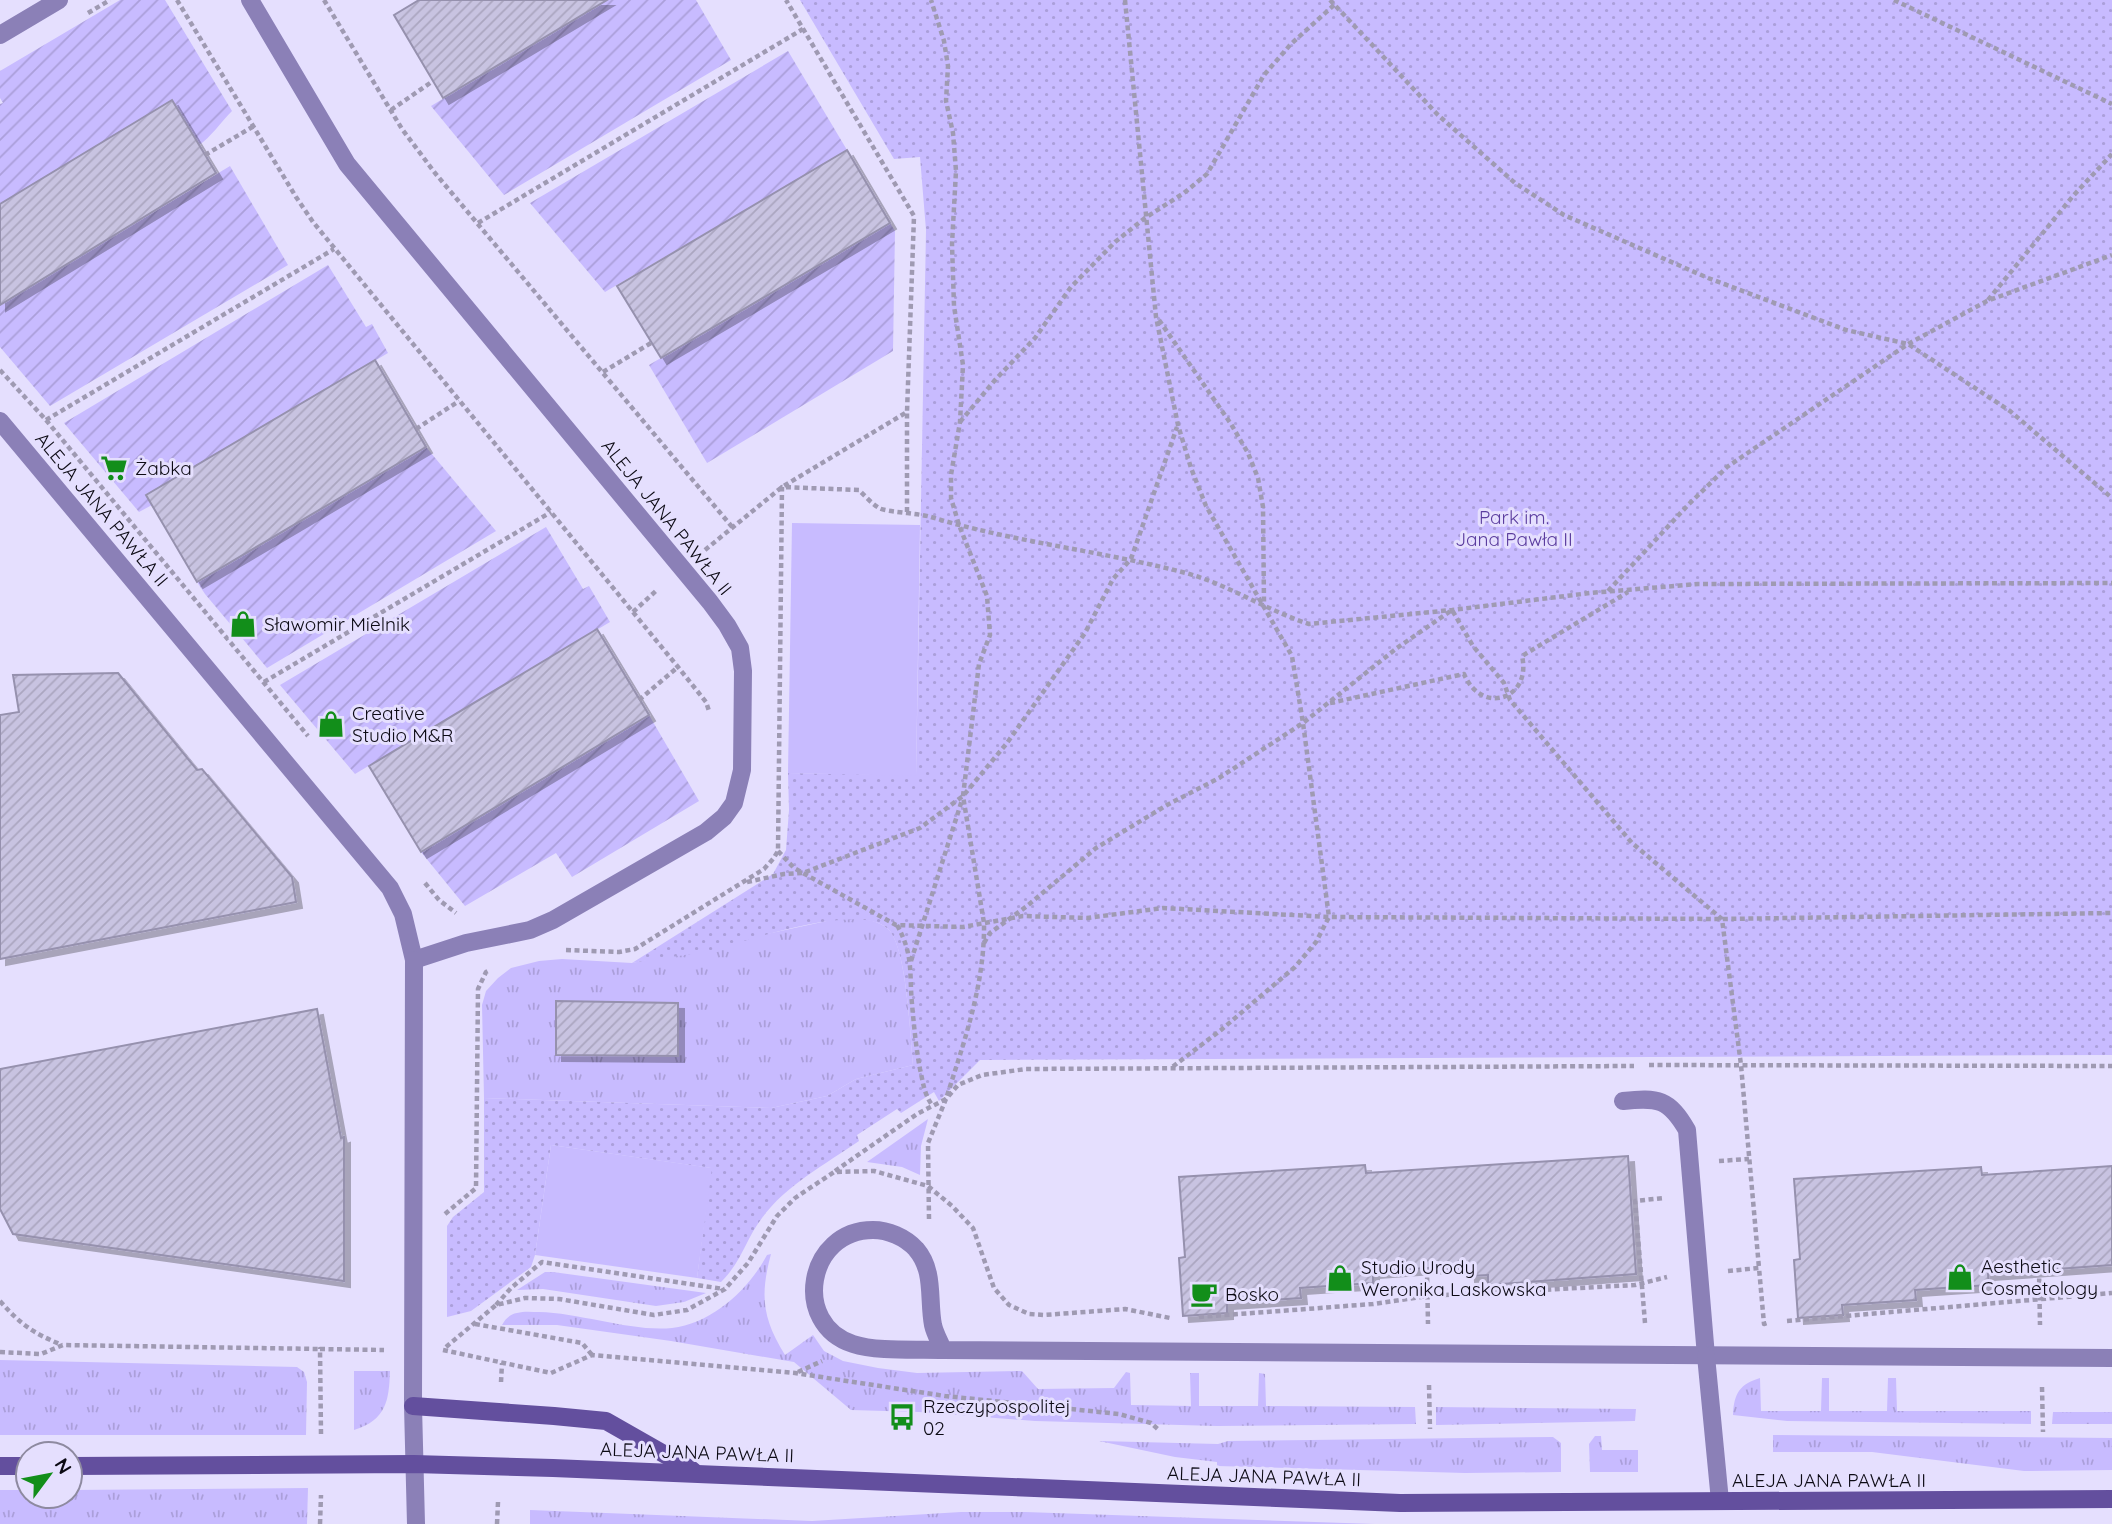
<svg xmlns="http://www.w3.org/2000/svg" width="2112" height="1524" viewBox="0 0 2112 1524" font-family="Quicksand,sans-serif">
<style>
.grass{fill:url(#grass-tufts)}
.park{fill:url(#park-dots)}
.garden{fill:url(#garden-furrows)}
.pitch{fill:#c8bbff}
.building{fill:url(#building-hatch);stroke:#9691ae;stroke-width:2;filter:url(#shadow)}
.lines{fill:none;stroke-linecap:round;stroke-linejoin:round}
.path{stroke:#9f9ab2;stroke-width:4.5;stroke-dasharray:5 3.5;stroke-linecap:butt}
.lane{stroke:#8b80b7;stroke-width:18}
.street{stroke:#8b80b7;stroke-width:18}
.secondary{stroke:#634f9e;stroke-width:18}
.labels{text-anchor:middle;stroke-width:6;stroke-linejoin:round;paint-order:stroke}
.poi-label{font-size:19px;fill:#0c0a14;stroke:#e5dffe;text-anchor:start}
.street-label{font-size:19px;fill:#0c0a14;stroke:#e5dffe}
.park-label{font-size:19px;fill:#5b3d9f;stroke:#e5dffe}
</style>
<defs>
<pattern id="grass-tufts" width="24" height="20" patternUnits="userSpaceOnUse" patternTransform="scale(1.75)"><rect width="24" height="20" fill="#c8bbff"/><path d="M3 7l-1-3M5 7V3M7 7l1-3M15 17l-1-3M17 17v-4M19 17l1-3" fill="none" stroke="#ab9fda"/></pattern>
<pattern id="park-dots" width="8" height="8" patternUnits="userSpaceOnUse" patternTransform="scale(1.75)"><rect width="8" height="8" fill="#c8bbff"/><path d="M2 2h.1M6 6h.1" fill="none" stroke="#ab9fda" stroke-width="1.8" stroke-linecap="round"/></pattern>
<pattern id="garden-furrows" width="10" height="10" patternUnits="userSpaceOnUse" patternTransform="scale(1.75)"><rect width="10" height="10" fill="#c8bbff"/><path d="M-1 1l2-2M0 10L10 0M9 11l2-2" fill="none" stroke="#ab9fda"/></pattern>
<pattern id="building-hatch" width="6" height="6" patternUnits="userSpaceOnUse" patternTransform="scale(1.75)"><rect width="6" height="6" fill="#c8c3e1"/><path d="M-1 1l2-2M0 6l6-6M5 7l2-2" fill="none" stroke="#aba6c0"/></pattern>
<filter id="shadow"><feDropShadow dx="6" dy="6" stdDeviation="0" flood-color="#0004"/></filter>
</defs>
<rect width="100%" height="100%" fill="#e5dffe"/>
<g class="grass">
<path d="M836,919C853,919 873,916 888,929C907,946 910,1037 913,1065L856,1079L827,1096L771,1108L484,1098L482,1005L486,991L498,978L511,968L539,961L562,959L632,963Z"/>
<polygon points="928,1119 921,1146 920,1175 902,1167 867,1162"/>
<path d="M771,1254C760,1295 762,1318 785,1355L813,1335L824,1351L843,1361L878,1368L917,1373L1022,1371L1038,1389L1114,1388L1126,1372L1130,1373L1131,1405L1191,1406L1190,1373H1199V1406H1258L1259,1373L1265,1374L1266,1406L1415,1407L1416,1424L1217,1426L1035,1421L919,1412L851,1410L794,1362L671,1341L557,1325H502C505,1319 510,1314 517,1313C524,1311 532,1312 539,1312C581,1313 632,1332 672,1328C713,1323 749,1289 767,1255Z"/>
<polygon points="545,1272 553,1272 706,1293 684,1302 656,1306 543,1289 517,1290"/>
<polygon points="0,1360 297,1367 304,1372 307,1382 306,1435 0,1435"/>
<path d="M354,1371H390C389,1401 386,1420 354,1430Z"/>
<path d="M1760,1378L1761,1411H1821L1822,1378H1829V1411H1887L1888,1378H1896L1897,1411H2031V1424L1787,1421L1733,1415C1734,1393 1740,1384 1760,1378Z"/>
<polygon points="1436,1407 1636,1409 1635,1421 1436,1425"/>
<polygon points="2053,1412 2112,1412 2112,1424 2052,1424"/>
<polygon points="1773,1435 2112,1438 2112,1470 2024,1471 1872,1452 1773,1452"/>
<polygon points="1595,1436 1601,1436 1602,1450 1638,1450 1638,1472 1590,1472 1589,1444"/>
<polygon points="1553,1437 1561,1443 1561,1472 1465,1473 1217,1466 1217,1462 1175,1457 1099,1441 1218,1444 1228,1441"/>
<polygon points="308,1488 307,1524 0,1524 0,1490 28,1490 28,1496 70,1496 70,1490"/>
<polygon points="530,1510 812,1521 961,1512 1025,1512 1375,1524 530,1524"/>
</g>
<path class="park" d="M800,0H2112V1055L980,1060L939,1101L934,1092L901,1113L897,1109L857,1135L859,1141C826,1164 786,1185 762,1218C745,1240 743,1260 721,1282L697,1278L711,1168L551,1145L535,1255L531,1267L471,1311L447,1317V1226L453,1217L484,1192V1098L771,1108L827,1096L856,1079L913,1065C910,1036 907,947 888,929C858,901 749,941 712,950C686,956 658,958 632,963L773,874L786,850L789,810L788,773L916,775L926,230L920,157L894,159Z"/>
<g class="garden">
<path d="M120,0H165L232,111C222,121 210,138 199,145L172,100L0,204V104L3,103L0,98V71Z"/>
<polygon points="607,0 696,0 731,60 504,195 431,106"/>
<polygon points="788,51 847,150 605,292 530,203"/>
<polygon points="230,166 288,265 50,406 0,347 0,305"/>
<polygon points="890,223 895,231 893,351 707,463 649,365"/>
<polygon points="328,265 366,327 372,324 388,353 147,495 152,505 139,512 64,423"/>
<polygon points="426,447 496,531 267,668 205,594 197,582"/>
<polygon points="546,527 583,589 589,586 610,622 355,774 280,685"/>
<polygon points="649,715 699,801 572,877 556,853 465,906 421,852"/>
</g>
<g class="pitch">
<polygon points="792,523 920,525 916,776 788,773"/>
<polygon points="551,1145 712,1168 697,1278 535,1255"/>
</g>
<g class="building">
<polygon points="419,0 607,0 443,98 394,15"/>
<polygon points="172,100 216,173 0,305 0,204"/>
<polygon points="847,150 890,223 661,358 617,286"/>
<polygon points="375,360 426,447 197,582 146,495"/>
<polygon points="597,629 649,715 421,852 369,766"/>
<polygon points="118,673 197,770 202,769 292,877 296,902 0,959 0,715 19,712 13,675"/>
<polygon points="556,1001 678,1003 678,1056 556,1055"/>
<polygon points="317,1009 341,1138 344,1137 344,1281 13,1234 0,1209 0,1069"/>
<polygon points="1628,1156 1636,1274 1488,1285 1488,1275 1469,1276 1468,1265 1373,1272 1373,1283 1300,1288 1301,1298 1227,1303 1227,1313 1183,1316 1179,1258 1185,1257 1179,1177 1365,1165 1366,1173"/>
<polygon points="2112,1166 2112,1265 1988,1274 1989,1285 1915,1290 1916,1300 1842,1305 1843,1315 1798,1318 1794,1260 1800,1259 1794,1179 1981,1167 1982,1175"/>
</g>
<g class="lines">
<g class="path">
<polyline points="177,0 296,197 313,222 678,667 706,702 709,711"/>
<polyline points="324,0 402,129 435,173 733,528"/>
<polyline points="1125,0 1156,317 1178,425 1191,468 1206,506 1292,656 1303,723 1329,917 1316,942 1295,967 1221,1030 1171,1068"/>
<polyline points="1330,0 1438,115 1515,183 1564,215 1708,278 1846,330 1908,344 2010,411 2112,498"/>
<polyline points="1894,0 2112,104"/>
<polyline points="88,13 110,0"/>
<polyline points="391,110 433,81"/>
<polyline points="205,155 254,126"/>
<polyline points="478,223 803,29"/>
<polyline points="1988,300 2073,196 2112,154"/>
<polyline points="1159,320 1231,424 1248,453 1258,478 1263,507 1264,604"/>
<polyline points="0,370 46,420 308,736"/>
<polyline points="603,372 651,343"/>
<polyline points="46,420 334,249"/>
<polyline points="960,422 995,380 1035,338 1071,287 1115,242 1145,218 1184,193 1207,174 1264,75 1291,44 1334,5"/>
<polyline points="416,429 459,401"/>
<polyline points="907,512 907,412"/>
<polyline points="705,550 782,487 907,412 914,216 786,0"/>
<polyline points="1608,591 1688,505 1727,467 1908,344 1987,301 2112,255"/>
<polyline points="633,612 658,589"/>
<polyline points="264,682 551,512"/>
<polyline points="639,700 678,667"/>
<path d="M1330,703L1464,674C1482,716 1532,699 1522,656L1628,592"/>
<polyline points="778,851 794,868 896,925 963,927 1023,916 1087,918 1163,908 1329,917 1722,919 2112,913"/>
<polyline points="747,882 784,874 803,873 920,828 963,796 1007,743 1085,633 1113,579 1131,559 1177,427"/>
<polyline points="425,883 439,900 456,913"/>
<path d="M897,925C914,956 909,972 912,1004C914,1026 916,1048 920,1069C923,1082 924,1094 932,1105"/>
<polyline points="984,943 990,933 1027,906 1096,848 1167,805 1219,778 1303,723 1397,648 1452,610 1473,646 1504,683 1510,700 1632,843 1722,919 1741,1065 1759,1268"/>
<path d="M566,950L619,952L635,949L764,869L773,859L778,851L782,487L859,490C865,496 872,504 879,508C885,512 918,513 931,517C1013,542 1102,551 1186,573C1229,585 1266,610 1309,624L1452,610L1590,593L1698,584L2112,583"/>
<polyline points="911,961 962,800"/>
<polyline points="1649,1065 2112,1066"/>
<polyline points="1719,1161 1749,1159"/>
<path d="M835,1171L917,1114L946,1099C964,1042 985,984 984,923L963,796L979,664L990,635L987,596L959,525L951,498V475L960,422L963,365L954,306L952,244L956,171L953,133L946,101L948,66L944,41L931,0"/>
<polyline points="445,1214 476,1188 478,989 486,972 488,971"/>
<polyline points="929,1219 928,1143 946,1099 958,1085 982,1075 1026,1069 1634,1066"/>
<polyline points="1427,1269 1428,1324"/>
<polyline points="2039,1270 2040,1325"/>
<polyline points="1728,1271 1759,1268 1764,1324 1767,1323"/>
<path d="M0,1301C21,1325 33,1333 62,1345"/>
<polyline points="496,1305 511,1288 542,1262 724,1289"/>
<polyline points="1199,1317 1373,1304 1427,1296 1635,1285 1667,1277"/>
<polyline points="1787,1321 2112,1293"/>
<polyline points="1645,1323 1635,1201 1664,1198"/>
<polyline points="475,1324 582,1343 592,1355"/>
<polyline points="446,1347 496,1305 525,1298 559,1299 654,1315 687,1310 725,1289 748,1263 777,1216 795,1198 834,1172 874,1171 928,1186 952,1206 973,1228 994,1288 1009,1305 1029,1314 1044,1315 1125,1309 1170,1318"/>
<polyline points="443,1350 551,1373 592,1355 795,1373 945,1396 1119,1414 1151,1423 1160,1431"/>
<polyline points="0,1352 41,1354 63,1345 320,1349"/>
<polyline points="798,1372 822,1361"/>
<polyline points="501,1382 502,1363"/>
<polyline points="1429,1385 1430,1429"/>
<polyline points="2042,1387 2043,1432"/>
<polyline points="321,1434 320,1349 384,1350"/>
<polyline points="320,1524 321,1495"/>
<polyline points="497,1524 498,1502"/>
</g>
<g class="lane">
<polyline points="0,35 59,0"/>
<polyline points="0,421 390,888 403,914 414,960 466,943 530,930 553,920 706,832 724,817 734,803 742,770 743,671 740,648 727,625 710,602 347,164 250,0"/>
<path d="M1623,1101C1658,1097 1669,1099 1687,1130L1706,1356"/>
<path d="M943,1350C940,1342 935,1334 933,1325C928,1299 935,1271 916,1249C905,1237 888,1230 873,1230C807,1230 791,1324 853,1344C877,1352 917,1349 943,1350L2112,1358"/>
</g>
<g class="street">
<polyline points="414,960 413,1406 416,1524"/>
<polyline points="1706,1356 1720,1501"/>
</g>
<g class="secondary">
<polyline points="413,1406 554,1416 606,1421 692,1470"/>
<polyline points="0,1466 28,1466"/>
<polyline points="70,1466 414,1464 553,1468 1400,1503 2112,1499"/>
</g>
</g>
<defs>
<symbol id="supermarket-bare" viewBox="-9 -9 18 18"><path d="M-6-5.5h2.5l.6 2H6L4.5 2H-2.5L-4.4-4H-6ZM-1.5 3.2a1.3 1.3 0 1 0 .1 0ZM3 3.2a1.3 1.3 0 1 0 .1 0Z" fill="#128e1a" stroke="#e5dffe" stroke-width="2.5" paint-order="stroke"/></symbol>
<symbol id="shop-bare" viewBox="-9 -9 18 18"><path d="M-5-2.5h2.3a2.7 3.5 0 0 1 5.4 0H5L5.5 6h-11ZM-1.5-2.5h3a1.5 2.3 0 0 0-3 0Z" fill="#128e1a" stroke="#e5dffe" stroke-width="2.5" paint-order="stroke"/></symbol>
<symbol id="cafe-bare" viewBox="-9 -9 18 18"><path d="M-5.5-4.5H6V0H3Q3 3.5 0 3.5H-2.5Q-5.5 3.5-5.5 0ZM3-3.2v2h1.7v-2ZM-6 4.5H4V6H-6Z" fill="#128e1a" stroke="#e5dffe" stroke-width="2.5" paint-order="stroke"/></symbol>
<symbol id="bus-bare" viewBox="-9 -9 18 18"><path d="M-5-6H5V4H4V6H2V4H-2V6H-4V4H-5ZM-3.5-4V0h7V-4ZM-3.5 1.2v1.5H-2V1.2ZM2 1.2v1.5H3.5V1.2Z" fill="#128e1a" stroke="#e5dffe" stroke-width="2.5" paint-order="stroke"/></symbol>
</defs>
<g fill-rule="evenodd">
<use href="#supermarket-bare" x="95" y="449" width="38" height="38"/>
<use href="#shop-bare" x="224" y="605" width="38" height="38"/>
<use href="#shop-bare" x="312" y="705" width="38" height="38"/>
<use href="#shop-bare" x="1941" y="1258" width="38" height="38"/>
<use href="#shop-bare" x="1321" y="1259" width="38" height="38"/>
<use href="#cafe-bare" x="1185" y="1275" width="38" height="38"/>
<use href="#bus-bare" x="883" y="1398" width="38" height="38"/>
</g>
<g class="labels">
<g class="poi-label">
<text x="135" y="475">Żabka</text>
<text x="264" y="631">Sławomir Mielnik</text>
<text x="352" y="720">Creative<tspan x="352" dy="22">Studio M&amp;R</tspan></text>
<text x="1981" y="1273">Aesthetic<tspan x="1981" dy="22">Cosmetology</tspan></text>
<text x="1361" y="1274">Studio Urody<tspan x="1361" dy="22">Weronika Laskowska</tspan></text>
<text x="1225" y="1301">Bosko</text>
<text x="923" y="1413">Rzeczypospolitej<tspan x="923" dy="22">02</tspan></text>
</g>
<g class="street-label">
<text transform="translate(102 509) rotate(50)" y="7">ALEJA JANA PAWŁA II</text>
<text transform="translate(667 517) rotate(51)" y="7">ALEJA JANA PAWŁA II</text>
<text transform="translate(697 1452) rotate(2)" y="7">ALEJA JANA PAWŁA II</text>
<text transform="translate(1264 1476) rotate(2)" y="7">ALEJA JANA PAWŁA II</text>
<text x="1829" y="1487">ALEJA JANA PAWŁA II</text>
</g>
<g class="park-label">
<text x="1514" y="524">Park im.<tspan x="1514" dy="22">Jana Pawła II</tspan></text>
</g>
</g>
<g transform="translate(49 1475) rotate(58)"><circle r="33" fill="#e5dffe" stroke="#8e8aa0" stroke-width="2"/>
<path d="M0-5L12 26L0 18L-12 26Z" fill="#128e1a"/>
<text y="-10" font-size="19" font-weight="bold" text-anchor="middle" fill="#0c0a14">N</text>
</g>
</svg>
